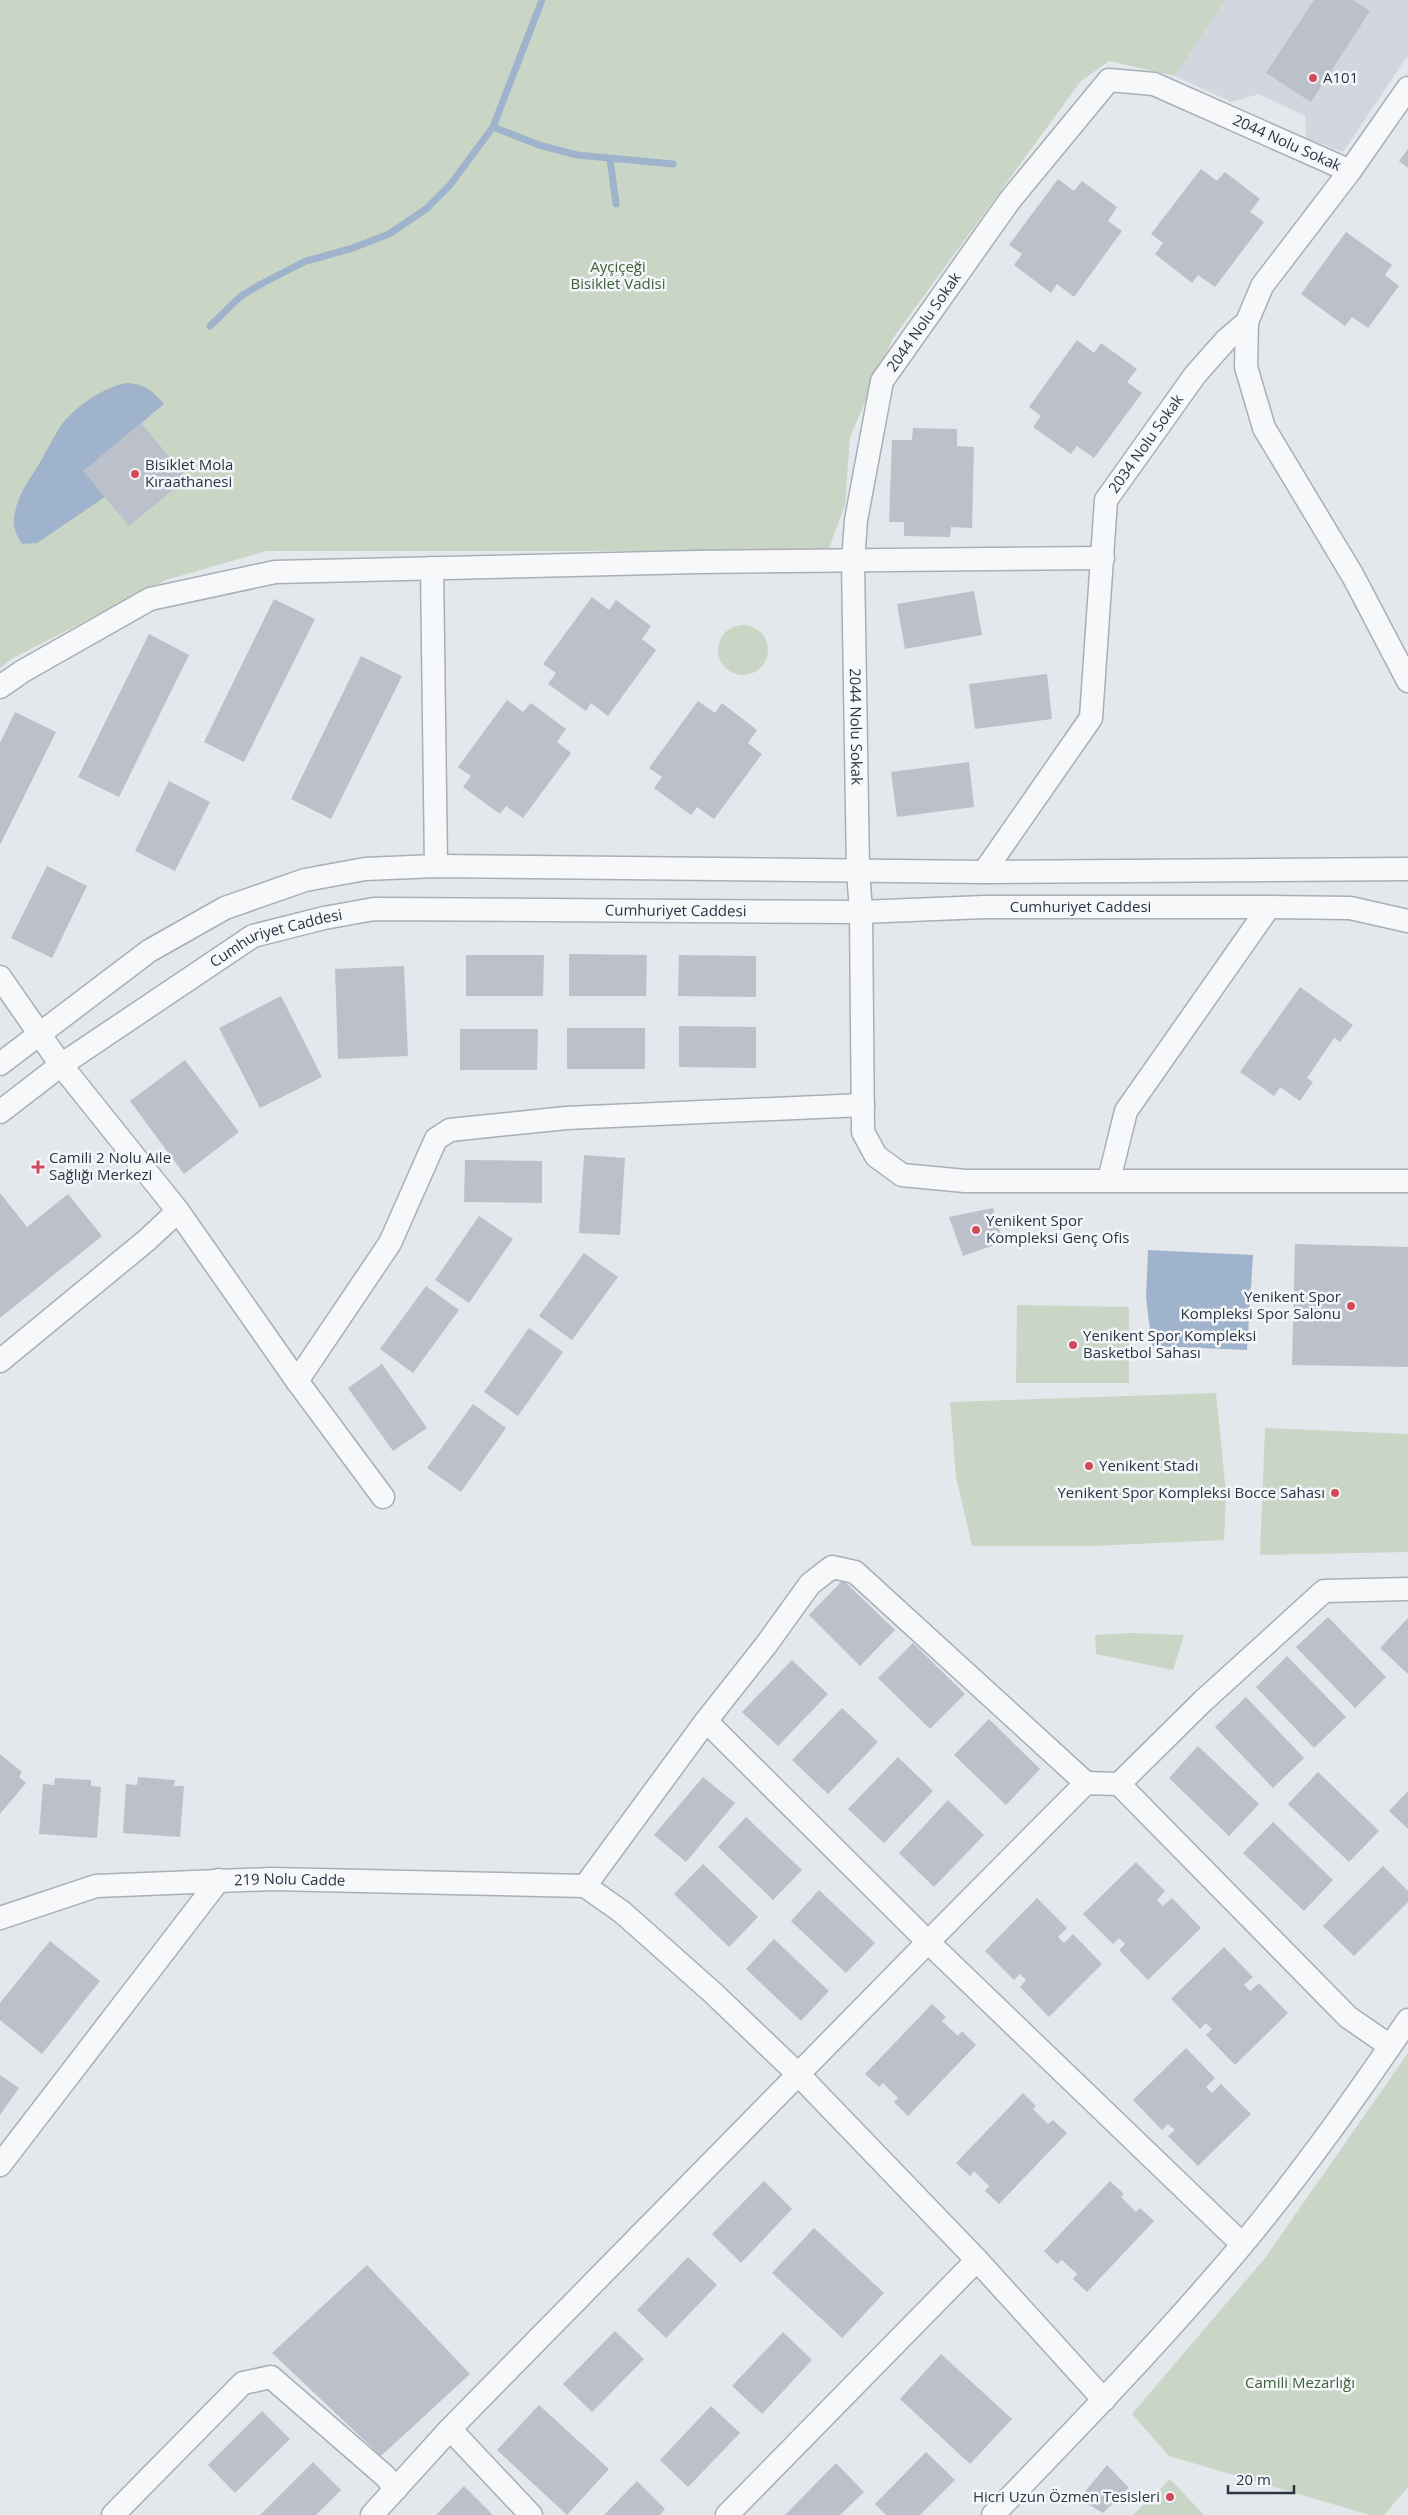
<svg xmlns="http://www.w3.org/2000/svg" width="1408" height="2515" viewBox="0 0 1408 2515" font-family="'Open Sans',sans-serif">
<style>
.built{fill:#d2d6de}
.green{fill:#c9d6c5}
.water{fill:#9fb4cc}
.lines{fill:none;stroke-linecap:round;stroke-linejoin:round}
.stream{stroke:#9fb4cc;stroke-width:7}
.building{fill:#bbc0ca}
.minor-casing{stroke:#a9aeb7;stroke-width:25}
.minor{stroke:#f7f8fa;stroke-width:22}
.poi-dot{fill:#d1495b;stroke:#f4f6f9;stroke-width:2}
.labels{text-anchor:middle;stroke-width:5;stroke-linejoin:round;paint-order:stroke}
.poi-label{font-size:15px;fill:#2b3445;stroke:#f4f6f9;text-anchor:start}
.street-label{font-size:15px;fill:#2b3445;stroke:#f4f6f9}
.park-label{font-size:15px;fill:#3f6138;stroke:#f4f6f9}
</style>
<rect width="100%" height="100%" fill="#e4e7ec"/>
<polygon class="built" points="1225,0 1408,0 1408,55 1343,152 1306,138 1305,116 1259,94 1231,102 1175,76"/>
<g class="green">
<polygon points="0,0 1225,0 1175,76 1109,61 1081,81 893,338 850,437 845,505 828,551 266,551 166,580 13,658 0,668"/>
<circle cx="743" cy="650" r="25"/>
<polygon points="1017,1305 1129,1307 1129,1383 1016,1383"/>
<polygon points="1216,1393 1226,1493 1224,1540 1091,1546 972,1546 956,1477 950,1402"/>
<polygon points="1265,1428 1408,1434 1408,1552 1260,1555"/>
<polygon points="1132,1633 1184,1635 1173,1670 1096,1654 1095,1635"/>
<polygon points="1408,2053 1408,2487 1384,2515 1370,2515 1169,2456 1132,2414 1265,2258"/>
<polygon points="1170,2479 1204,2515 1133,2515"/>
</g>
<g class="water">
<path d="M128,383C145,384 153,391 164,404L84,471L105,497L37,543L22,544C17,536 13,528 14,519C16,497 28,482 39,464C46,453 51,441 58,430C70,410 105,385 128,383Z"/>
<polygon points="1148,1250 1253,1255 1247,1350 1152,1346 1146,1298"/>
</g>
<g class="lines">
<g class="stream">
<polyline points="493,127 539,145 577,155 673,164"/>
<polyline points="610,159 616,204"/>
<polyline points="210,326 241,296 261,284 306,261 350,249 389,234 426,209 450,185 493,127 542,0"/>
</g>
</g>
<g class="building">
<polygon points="1314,0 1353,0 1370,11 1311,102 1266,73"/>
<polygon points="1408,149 1408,168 1399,161"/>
<polygon points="1201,169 1217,181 1225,172 1260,199 1250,212 1264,222 1215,287 1198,275 1192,283 1155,254 1163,243 1151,234"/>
<polygon points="1058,179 1074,191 1082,181 1117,207 1108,221 1122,231 1074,297 1057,284 1051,293 1014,265 1022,254 1009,245"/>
<polygon points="1346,232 1392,265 1385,275 1399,286 1368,328 1352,317 1345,326 1301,294"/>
<polygon points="1077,340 1094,353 1101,343 1137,369 1127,382 1142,393 1094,458 1077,446 1071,454 1033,427 1041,416 1029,407"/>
<polygon points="141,423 187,478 129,526 83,471"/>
<polygon points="913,428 957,429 957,446 974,447 972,528 951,527 950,537 904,536 904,522 889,522 892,440 912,440"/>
<polygon points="974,591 982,635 905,649 897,604"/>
<polygon points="592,597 609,610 616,600 651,626 642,639 656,650 608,716 591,703 586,711 548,684 556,673 543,664"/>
<polygon points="274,599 315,619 244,762 204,742"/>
<polygon points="149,634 189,655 119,797 78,777"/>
<polygon points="361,656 402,676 331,819 291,799"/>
<polygon points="1047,674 1052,719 975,729 969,684"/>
<polygon points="507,700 523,712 531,703 566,729 557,742 571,753 523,818 506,806 500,814 463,787 471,776 458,767"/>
<polygon points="698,701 715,713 722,703 757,730 748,743 762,754 714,819 697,807 691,815 654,788 662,777 649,768"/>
<polygon points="15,712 56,732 0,845 0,743"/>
<polygon points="969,762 974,807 897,817 891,772"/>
<polygon points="169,781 210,802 175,871 135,851"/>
<polygon points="47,866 87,886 52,958 11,938"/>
<polygon points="569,954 647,955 646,996 569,996"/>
<polygon points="466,955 544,955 543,996 466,996"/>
<polygon points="679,955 756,956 756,997 678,996"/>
<polygon points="404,966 408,1056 338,1059 335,969"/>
<polygon points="1300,987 1353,1025 1340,1042 1334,1038 1307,1078 1313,1082 1300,1101 1280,1087 1274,1096 1240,1072"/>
<polygon points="281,996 322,1077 260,1108 219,1028"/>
<polygon points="679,1026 756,1027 756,1068 679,1067"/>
<rect x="567" y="1028" width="78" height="41"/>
<polygon points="460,1029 538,1029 537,1070 460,1070"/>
<polygon points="185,1060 239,1132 184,1174 130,1101"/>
<polygon points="584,1155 625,1158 620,1235 579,1233"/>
<polygon points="465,1160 542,1161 542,1203 464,1202"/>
<polygon points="0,1193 27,1227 68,1194 102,1236 0,1318"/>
<polygon points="993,1208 1003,1242 963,1256 949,1217"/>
<polygon points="479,1216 513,1239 469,1303 435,1280"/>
<polygon points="1295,1244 1408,1247 1408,1367 1292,1365"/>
<polygon points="584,1253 618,1277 572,1340 539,1316"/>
<polygon points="426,1286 459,1310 413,1373 380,1349"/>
<polygon points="529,1328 563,1352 518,1416 484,1392"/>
<polygon points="382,1364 427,1428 393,1451 348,1388"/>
<polygon points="473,1404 506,1428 461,1492 427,1468"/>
<polygon points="843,1580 895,1630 860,1666 809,1615"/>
<polygon points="1328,1617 1386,1677 1355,1708 1296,1647"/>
<polygon points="1408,1618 1408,1674 1380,1648"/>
<polygon points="913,1643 965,1694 930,1729 878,1678"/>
<polygon points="1287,1656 1346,1717 1314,1748 1256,1687"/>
<polygon points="792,1660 828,1694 778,1746 742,1712"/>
<polygon points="1246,1697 1304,1758 1273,1788 1215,1727"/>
<polygon points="842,1708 878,1742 828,1794 792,1760"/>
<polygon points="989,1719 1040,1769 1006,1805 954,1755"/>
<polygon points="1198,1746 1259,1804 1229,1836 1169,1778"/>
<polygon points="0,1754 22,1772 19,1777 26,1783 0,1814"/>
<polygon points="898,1757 933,1791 884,1843 848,1809"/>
<polygon points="1318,1772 1379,1831 1349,1862 1288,1804"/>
<polygon points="138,1777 175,1780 174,1786 184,1786 180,1837 123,1833 126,1784 137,1785"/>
<polygon points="703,1777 735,1803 686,1862 654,1835"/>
<polygon points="55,1778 91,1780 91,1786 101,1787 97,1838 39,1834 43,1784 54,1785"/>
<polygon points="1408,1791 1408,1829 1389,1811"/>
<polygon points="948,1800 984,1835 934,1887 899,1853"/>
<polygon points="746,1817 802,1870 773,1900 718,1847"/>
<polygon points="1273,1822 1333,1880 1304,1911 1243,1853"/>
<polygon points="1136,1862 1165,1891 1157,1900 1163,1906 1172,1898 1201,1928 1148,1980 1119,1950 1125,1944 1119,1938 1113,1944 1083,1914"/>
<polygon points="703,1864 758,1917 729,1947 674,1894"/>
<polygon points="1383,1866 1408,1891 1408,1902 1354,1956 1323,1926"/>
<polygon points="819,1890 875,1943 846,1973 791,1921"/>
<polygon points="1037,1898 1067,1928 1058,1937 1064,1943 1073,1934 1102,1964 1049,2017 1020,1987 1026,1980 1020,1974 1014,1980 985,1951"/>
<polygon points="774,1939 829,1991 801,2021 746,1969"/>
<polygon points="50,1941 100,1981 42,2054 0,2020 0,2003"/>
<polygon points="1224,1947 1253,1977 1244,1985 1250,1991 1259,1983 1288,2013 1235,2065 1206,2035 1212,2029 1206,2023 1200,2029 1171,1999"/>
<polygon points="932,2004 946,2017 942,2021 958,2036 962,2031 976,2045 908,2116 894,2102 898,2098 883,2083 879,2087 865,2074"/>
<polygon points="1186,2048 1215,2078 1206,2087 1212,2093 1221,2084 1251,2114 1198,2166 1168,2136 1175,2130 1168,2124 1162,2130 1133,2100"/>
<polygon points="0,2075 19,2088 0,2115"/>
<polygon points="1023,2093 1036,2106 1033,2109 1048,2124 1053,2120 1067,2133 999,2204 985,2191 989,2186 974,2171 970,2176 956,2163"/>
<polygon points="764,2181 792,2209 741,2263 712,2234"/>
<polygon points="1110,2181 1124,2194 1121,2197 1136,2212 1140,2208 1154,2221 1087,2292 1073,2279 1077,2274 1062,2260 1057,2264 1044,2251"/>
<polygon points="814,2228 884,2293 842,2338 772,2273"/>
<polygon points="688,2257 717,2285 666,2338 637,2310"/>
<polygon points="367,2265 470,2374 381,2456 272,2353"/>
<polygon points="615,2331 644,2359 592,2412 563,2384"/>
<polygon points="783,2332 812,2360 762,2414 732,2386"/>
<polygon points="941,2354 1012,2419 970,2464 900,2399"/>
<polygon points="539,2405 609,2469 567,2515 497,2450"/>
<polygon points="711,2406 740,2433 688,2487 660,2460"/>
<polygon points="262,2411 290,2439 235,2493 208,2465"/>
<polygon points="926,2452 955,2480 920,2515 886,2515 875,2504"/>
<polygon points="313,2462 341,2490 316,2515 260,2515"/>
<polygon points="836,2463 864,2492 840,2515 785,2515"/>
<polygon points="1107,2465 1129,2488 1103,2513 1079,2499"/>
<polygon points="637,2481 665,2509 660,2515 604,2515"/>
<polygon points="464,2486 493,2515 436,2515"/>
</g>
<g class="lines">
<defs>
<g id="minor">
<path id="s1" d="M1350,171L1154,84L1109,80L1010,200L882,381L856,520L853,562L858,870L861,912L863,1132L876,1156L902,1175L965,1181H1408"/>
<polyline points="1247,322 1246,367 1264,428 1353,576 1408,681"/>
<polyline points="432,568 436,866"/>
<polyline points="0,687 23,671 150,599 275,572 697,562 1103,558"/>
<path id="s2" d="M984,872L1091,718L1106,500L1195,375L1226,340L1247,322L1262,286L1350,171L1408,88"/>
<polyline points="0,977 61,1065 178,1211 147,1240 0,1361"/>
<polyline points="0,1064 149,951 225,908 305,880 365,869 436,866 984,872 1408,869"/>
<path id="s3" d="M0,1112L61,1065L253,936L324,918L374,909L861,912L984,907H1269L1350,908L1408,921"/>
<polyline points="1109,1180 1126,1111 1269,907"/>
<polyline points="178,1211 297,1381 383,1497"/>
<polyline points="297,1381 390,1243 436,1139 450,1130 566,1118 863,1105"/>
<polyline points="706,1721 766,1645 810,1584 832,1567 855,1572 1086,1783"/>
<polyline points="1119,1784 1348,2017 1390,2046"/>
<polyline points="585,1886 706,1721 928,1942 1086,1783 1119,1784 1203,1701 1324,1591 1408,1589"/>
<polyline points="585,1886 622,1912 712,1992 799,2075 977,2260 1104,2400"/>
<path id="s4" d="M0,1918L96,1886L271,1879L585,1886"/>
<polyline points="0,2165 219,1880"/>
<polyline points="450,2429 531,2515"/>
<polyline points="113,2515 243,2383 271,2377 385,2476 396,2489"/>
<polyline points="372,2515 450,2429 928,1942 1242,2244"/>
<polyline points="727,2515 977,2260"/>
<path d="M993,2515C1078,2427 1163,2339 1242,2245C1301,2174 1356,2097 1408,2020"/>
</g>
</defs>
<use href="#minor" class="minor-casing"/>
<use href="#minor" class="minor"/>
</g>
<g class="poi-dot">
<circle cx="1313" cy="78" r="5"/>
<circle cx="135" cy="474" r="5"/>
<path d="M35.5 1159.5h5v5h5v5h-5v5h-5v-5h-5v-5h5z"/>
<circle cx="976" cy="1230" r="5"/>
<circle cx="1351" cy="1306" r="5"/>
<circle cx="1073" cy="1345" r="5"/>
<circle cx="1089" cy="1466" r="5"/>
<circle cx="1335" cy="1493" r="5"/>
<circle cx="1170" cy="2497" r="5"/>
</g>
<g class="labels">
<g class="poi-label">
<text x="1323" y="83">A101</text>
<text x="145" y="470">Bisiklet Mola<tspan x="145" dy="17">Kıraathanesi</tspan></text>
<text x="49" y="1163">Camili 2 Nolu Aile<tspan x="49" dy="17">Sağlığı Merkezi</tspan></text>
<text x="986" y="1226">Yenikent Spor<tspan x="986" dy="17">Kompleksi Genç Ofis</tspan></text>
<text x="1341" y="1302" text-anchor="end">Yenikent Spor<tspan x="1341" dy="17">Kompleksi Spor Salonu</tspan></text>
<text x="1083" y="1341">Yenikent Spor Kompleksi<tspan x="1083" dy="17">Basketbol Sahası</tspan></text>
<text x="1099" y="1471">Yenikent Stadı</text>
<text x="1325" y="1498" text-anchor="end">Yenikent Spor Kompleksi Bocce Sahası</text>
<text x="1160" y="2502" text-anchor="end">Hicri Uzun Özmen Tesisleri</text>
</g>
<g class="street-label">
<text transform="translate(1287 143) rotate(24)" y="5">2044 Nolu Sokak</text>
<text transform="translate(924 322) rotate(-55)" y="5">2044 Nolu Sokak</text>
<text dy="5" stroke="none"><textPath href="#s2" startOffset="475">2034 Nolu Sokak</textPath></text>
<text dy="5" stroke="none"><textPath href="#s1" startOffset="985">2044 Nolu Sokak</textPath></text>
<text dy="5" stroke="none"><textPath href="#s3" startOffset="1139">Cumhuriyet Caddesi</textPath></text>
<text dy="5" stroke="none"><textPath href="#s3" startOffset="734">Cumhuriyet Caddesi</textPath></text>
<text dy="5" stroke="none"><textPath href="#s3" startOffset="329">Cumhuriyet Caddesi</textPath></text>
<text dy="5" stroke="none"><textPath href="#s4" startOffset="295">219 Nolu Cadde</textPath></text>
</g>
<g class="park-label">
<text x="618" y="272">Ayçiçeği<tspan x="618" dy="17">Bisiklet Vadisi</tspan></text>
<text x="1300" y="2388">Camili Mezarlığı</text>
</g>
</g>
<path d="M1228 2485v8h66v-8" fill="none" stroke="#2b3445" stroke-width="2.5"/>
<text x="1236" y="2485" font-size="15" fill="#2b3445" stroke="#f4f6f9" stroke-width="4" paint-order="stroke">20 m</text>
</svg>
